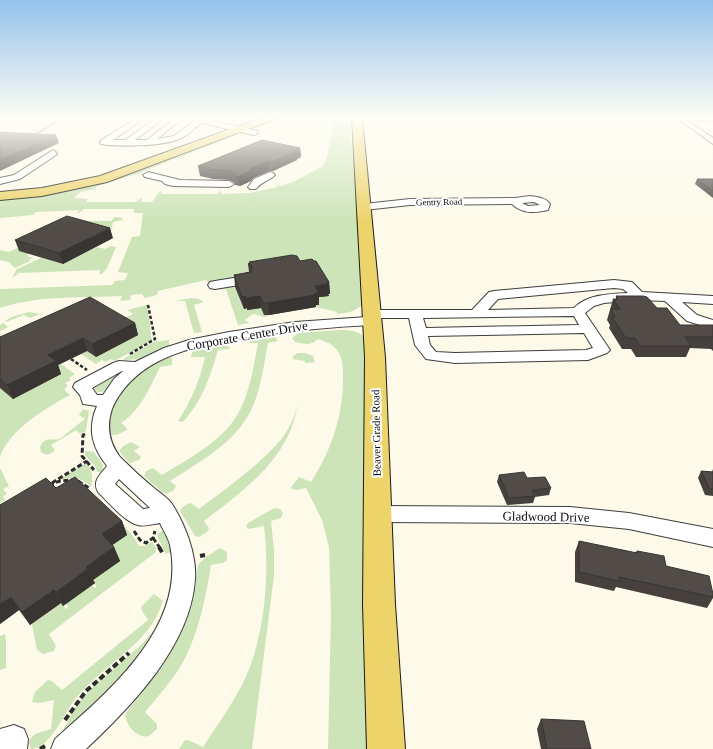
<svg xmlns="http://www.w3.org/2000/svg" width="713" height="749" viewBox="0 0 713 749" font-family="Georgia,serif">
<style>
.green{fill:#cce4b7}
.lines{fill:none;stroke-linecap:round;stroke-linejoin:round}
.minor-casing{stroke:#3d3d3d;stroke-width:2}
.major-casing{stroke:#1b1b1b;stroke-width:2}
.path-far3{stroke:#2c2c2c;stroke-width:1.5;stroke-dasharray:2 1;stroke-linecap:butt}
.path-far2{stroke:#2c2c2c;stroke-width:2.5;stroke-dasharray:3.5 2;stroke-linecap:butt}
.path-far1{stroke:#2c2c2c;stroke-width:3;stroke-dasharray:5 2.5;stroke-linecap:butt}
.path{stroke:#2c2c2c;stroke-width:4;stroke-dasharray:6 3;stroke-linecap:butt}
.minor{fill:#fff;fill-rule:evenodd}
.major{fill:#ecd36a;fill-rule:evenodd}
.wall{fill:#47413e}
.shaded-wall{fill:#393532}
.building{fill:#524c48;stroke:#393532}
.labels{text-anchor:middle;stroke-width:4;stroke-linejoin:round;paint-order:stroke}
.far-street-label{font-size:9px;fill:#0a0a0a;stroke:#fff}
.street-label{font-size:11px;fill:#0a0a0a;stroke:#fff}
.near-street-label{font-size:13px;fill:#0a0a0a;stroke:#fff}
</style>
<rect width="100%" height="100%" fill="#fdfae9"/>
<g class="green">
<path d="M278,118H349L358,215L362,304C356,312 346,313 337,314V312L316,307L315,306L319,304L251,275L209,284L206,280L158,291L157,295L145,298L142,294L131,295L130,300L120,301L122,296C82,298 38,295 0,308V289L112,285L115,281L125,280L128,273L118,272L132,237L140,236L143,213H134V209H84L79,213H77L79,210L36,212L33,215L0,218V200C35,198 72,192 106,182C151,168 194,149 238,132L246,134L240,133L212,145L215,146L210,145L176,159L179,161L174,159L135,175L138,176L133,175L95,187L96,189L80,192L74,198L88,199L86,202H136L141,198L142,199L141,202H152L160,191L162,192L161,194H217L220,191H221V194L249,193L278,187L276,184L281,186L293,182L323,166L326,160L331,140L325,139L332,138V125H326H332V121L327,120L326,119H301L300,121L297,119L279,122V123L273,122L251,129L254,131L247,129Z"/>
<polygon points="115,217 121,218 123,220 113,222 110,237 74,221 111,221"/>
<polygon points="37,239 27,254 29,255 27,256 33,258 29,260 30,261 15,268 9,262 0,260 0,250 9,252"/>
<polygon points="111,246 116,247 107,268 102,274 99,274 100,270 19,273 12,278 17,269 41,258 63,264 97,247 105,249"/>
<polygon points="237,285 235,286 240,292 234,293 240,293 244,301 238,303 244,302 247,310 261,308 269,316 264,317 255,314 251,315 245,320 249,323 238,325 226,289 215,290"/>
<polygon points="191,298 199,299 204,302 194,305 202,332 194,333 185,301 175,301"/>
<polygon points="147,305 152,341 114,361 111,359 105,362 102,360 96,364 81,354 87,351 97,357 116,322 133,314 127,310"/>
<polygon points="29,312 40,314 30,318 24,315 3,323 8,327 0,331 0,325 11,317"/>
<path d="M339,330C348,330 360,330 365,339L369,749H328L331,614L329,547L322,520L306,488L297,490L292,489L291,487L299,477L311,482C332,449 343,416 343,377C343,367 343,355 335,348C331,343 324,341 318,339C311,346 305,344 295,342L292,338L298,333Z"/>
<path d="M266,336L275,337L278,341L268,343C263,369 260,400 244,422C226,448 196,464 170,481L176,486L174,490L167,494L162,492L144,476L146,471L153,468L162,475C191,457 226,440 241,408C250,389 254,365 258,343H248L247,341L252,338Z"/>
<polygon points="169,340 169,346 142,359 125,360 123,359 154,342"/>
<path d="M210,344H226L230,348L228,349L218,350C210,377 203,399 184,421L182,422L178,421C191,401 200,380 205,357H191C192,347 201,346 210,344Z"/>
<polygon points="298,353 305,353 313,356 315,362 305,363 305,361 293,359 293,356"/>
<path d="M166,357L172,358V365L160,367C150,387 141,410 121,423L127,428V430L116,435H111C103,398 138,372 166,357Z"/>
<path d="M61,364L75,374L69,378L71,380L65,383L68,386L65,388V391L70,395C46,408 10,429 0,457V388Z"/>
<polygon points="122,371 122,372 103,392 97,392 92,387"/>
<path d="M297,406C290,458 243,491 204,521L209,528L207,532L199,537L195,536L180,511C182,507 186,504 191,503L199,509C224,490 273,456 288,429C292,422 295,414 297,406Z"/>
<path d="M83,409L89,411L86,431L80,434L76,430L51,445L55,450C51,455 46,456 41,452L40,447C45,436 51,441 59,439C61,438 81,422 85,419L79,415Z"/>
<polygon points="131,442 140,447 134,451 141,457 139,460 130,463 128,462 119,451 123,446"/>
<polygon points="85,451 94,452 103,465 102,472 97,472 95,466 85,455"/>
<path d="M86,463C93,470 93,478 91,487C82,477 71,477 58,480Z"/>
<polygon points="0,468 9,486 3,489 7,494 3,496 5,500 0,503"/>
<path d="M274,508L280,509L283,513L281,518L271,521L274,550V575L252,749H179L185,740H188L203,747C216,727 231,706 242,685C265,640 270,575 264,526L248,529L246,526L248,523Z"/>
<polygon points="123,525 132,535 139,546 144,546 152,542 156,548 156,552 49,634 56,646 54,651 43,654 37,650 32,624 61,603 66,609 68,608 66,604 92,585 95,588 97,587 92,581 119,561 108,548"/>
<polygon points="164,530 171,552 166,554 157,536 158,533"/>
<path d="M220,548L227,552V560L223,563L211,565C206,597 199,631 184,660C174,679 159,695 145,712L157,724V729L149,736C137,739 124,724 126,713L164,663L181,633L192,603L198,565L206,557Z"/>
<path d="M154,594L163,601C149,646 104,663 76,698C65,711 50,749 31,749L29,743L30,739L35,734L51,729L54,700L39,703L32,702L35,692L48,680L52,681L62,690L148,620L142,611L141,607Z"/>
<polygon points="159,624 140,658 84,715 51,744 62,732 75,708 91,689 141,645"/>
<polygon points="5,634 6,640 6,668 0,670 0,636"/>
</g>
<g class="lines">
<defs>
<g id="minor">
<path d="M137,118H145L113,140H125L156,118H164L135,140H147L175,118H183L157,139L174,136L194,121L192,119L193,118H210L209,120L257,131L258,133L254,135L202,123C194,127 188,136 179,139C165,146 117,147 101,144L100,142L101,140Z"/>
<polygon points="677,118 684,118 713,138 713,144"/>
<polygon points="692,118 713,118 713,121 696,120"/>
<polygon points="53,150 57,153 56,155 20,179 0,184 0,178 14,175"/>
<polygon points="148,172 180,180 229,181 234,184 229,187 173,186 165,184 162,181 145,177 143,175"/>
<path d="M270,172L273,173L275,175C269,181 262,181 256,189H250L248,187L254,179Z"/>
<path d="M530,196C538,197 546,198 550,204L548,210C535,213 522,214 512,204L410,205L364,210L359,207L364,204L410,199L515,198ZM522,203L534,202L540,205L528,206Z"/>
<polygon points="246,276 251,277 252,280 251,283 215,289 210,288 208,285 210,282 215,281"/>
<path d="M614,280L632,282L642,292L713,296V304L682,302L697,315L713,320V329L687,321L665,301L638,300L604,303L594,306L585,313L610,350L607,353L588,360L455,363L426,359L415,345L409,318H377L379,321L377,324L372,325C326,327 281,332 236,339C209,344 182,349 157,362C138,372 120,389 112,409C106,427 109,442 120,457C131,468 142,478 154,488C160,493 168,498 172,504C185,524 197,555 195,579C191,645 132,706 86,749H51L55,739C110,690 187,627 170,545C168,537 163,530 160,523C153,524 145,527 138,525C126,523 107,501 98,492C92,481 100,475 107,466C92,447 87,429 97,406L83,404L80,395L73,387L75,383L113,363L119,361L135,362L164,348L189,340L229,332L295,322L367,317L365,314L367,311L372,310H472L489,292L494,291ZM614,288L623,289L628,293C610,294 588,294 574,308L488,310L498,299ZM574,316L579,325L426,328L423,318ZM584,333L593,348L586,350L455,353L436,352L430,345L428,336ZM122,371H123L114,379L103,395H97L92,388ZM119,479L150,508L143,509L115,484Z"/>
<polygon points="378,506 570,507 629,513 713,529 713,547 629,529 570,523 378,522 371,520 368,514 371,508"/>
<polygon points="14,725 24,729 28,739 27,749 0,749 0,729"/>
</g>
<g id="major">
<polygon points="261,118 274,118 272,120 107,182 42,196 0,200 0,192 42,188 100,176"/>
<polygon points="352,118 362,118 385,357 395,604 405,749 367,749 363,604 365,357"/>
</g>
</defs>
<use href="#minor" class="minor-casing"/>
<use href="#major" class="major-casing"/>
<polyline class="path-far3" points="34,135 60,120"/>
<g class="path-far2">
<polyline points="130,354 155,339 148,305"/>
<polyline points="71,359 87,370"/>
</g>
<g class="path-far1">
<polyline points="85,434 83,435 82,456 94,470"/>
<polyline points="78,481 89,488"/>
<polyline points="52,483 87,461"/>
<polyline points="49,485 60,481 73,480"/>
<polyline points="134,531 140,540 146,543 153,538 155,531"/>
<polyline points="153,538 160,548"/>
</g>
<g class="path">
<polyline points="159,547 163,554"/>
<polyline points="200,556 205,555"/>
<polyline points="65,720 86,691 129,653"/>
<polyline points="40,749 45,746"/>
</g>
<use href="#minor" class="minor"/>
<use href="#major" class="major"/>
</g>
<g class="wall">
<polygon points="300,148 301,157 297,159 297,160 273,171 269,171 253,178 251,181 240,186 235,185 235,183 229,180 213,179 200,176 198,166"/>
<polygon points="697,179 713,179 713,198 695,184"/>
<polygon points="113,238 63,264 19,251 15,240"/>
<polygon points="300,261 329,282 330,294 328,294 329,296 319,297 319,305 316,305 316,307 269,315 264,315 261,308 247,310 247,308 244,309 235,287 234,275 249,272 248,264 249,263 249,262"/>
<polygon points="616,296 657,308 680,325 713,325 713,351 711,349 690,348 686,357 636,357 631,349 622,349 609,328 610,325 607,320 613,299 616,299"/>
<polygon points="135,323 138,335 96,357 87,351 58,365 61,374 13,399 0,388 0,337"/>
<polygon points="713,469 713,496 705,495 698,478 701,471 712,472"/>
<polygon points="499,475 527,478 551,488 549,495 535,497 533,503 507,505 497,482"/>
<polygon points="56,488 122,521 127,535 112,545 114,547 120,561 93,580 95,583 63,606 61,603 30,625 19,610 0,624"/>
<polygon points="579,541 635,553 637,551 666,566 713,594 713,598 707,608 616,587 614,591 575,582 575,552"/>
<polygon points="541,719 591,749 541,749 537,729"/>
</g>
<g class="shaded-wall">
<polygon points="56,135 59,143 0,171 0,160"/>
<polygon points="300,148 301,157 297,159 297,160 273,171 272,162"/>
<polygon points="269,161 269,171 253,178 251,181 240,186 238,177 252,168"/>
<polygon points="110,228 113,238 63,264 59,253"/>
<polygon points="329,282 330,294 328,294 329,296 319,297 319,305 316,305 316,307 269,315 268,303 315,293 315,286"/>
<polygon points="245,296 247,308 244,309 242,297"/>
<polygon points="260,296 261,308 247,310 246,298"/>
<polygon points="135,323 138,335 96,357 92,344"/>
<polygon points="83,338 87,351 58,365 61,374 13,399 7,385 48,355"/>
<polygon points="122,521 127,535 108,548 102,534"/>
<polygon points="114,547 120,561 93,580 95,583 63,606 56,592 86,567"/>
<polygon points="54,590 61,603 30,625 22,612"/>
<polygon points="11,597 19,610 0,624 0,604"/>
</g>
<g class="building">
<polygon points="0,132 56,135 0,160"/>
<polygon points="262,140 300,148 295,151 297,151 272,162 269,161 252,168 250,171 238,177 234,175 234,173 228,170 212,170 198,166"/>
<polygon points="697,179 713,179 713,191"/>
<polygon points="67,216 110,228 59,253 15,240"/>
<polygon points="292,255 297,256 300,261 312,259 314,261 316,261 329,282 327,282 328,284 315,286 319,293 315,293 315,295 268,303 263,303 260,296 246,298 245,296 242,297 234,275 251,272 252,268 251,265 248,264 250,263 249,262"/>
<polygon points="616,296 643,296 647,297 657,308 667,308 680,325 713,325 713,337 685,337 691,346 640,346 635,338 626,338 612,317 615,317 611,309 620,309 613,299 618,299"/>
<polygon points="90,297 135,323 92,344 83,338 48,355 56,361 7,385 0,379 0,337"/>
<polygon points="701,471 713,472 713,489 709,488"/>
<polygon points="524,472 527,478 545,477 551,488 532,490 535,496 509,498 499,475"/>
<polygon points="75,477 122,521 102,534 114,547 86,567 88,569 56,592 54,590 22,612 11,597 0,604 0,505 46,478 56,488"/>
<polygon points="579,541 637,553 637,551 664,556 666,566 709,576 713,594 713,597 619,577 619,581 579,572"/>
<polygon points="541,719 584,721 591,749 547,749"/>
</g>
<linearGradient id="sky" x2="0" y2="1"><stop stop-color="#93c2eb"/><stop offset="0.53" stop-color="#fefdf5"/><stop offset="1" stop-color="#fefdf5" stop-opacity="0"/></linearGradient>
<rect width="713" height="222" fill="url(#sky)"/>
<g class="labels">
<g class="far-street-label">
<text transform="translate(439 202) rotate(-1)" y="3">Gentry Road</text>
</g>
<g class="street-label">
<text transform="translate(376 433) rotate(-91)" y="4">Beaver Grade Road</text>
</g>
<g class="near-street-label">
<text transform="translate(247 335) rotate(-10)" y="5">Corporate Center Drive</text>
<text transform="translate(546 516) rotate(1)" y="5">Gladwood Drive</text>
</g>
</g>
</svg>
